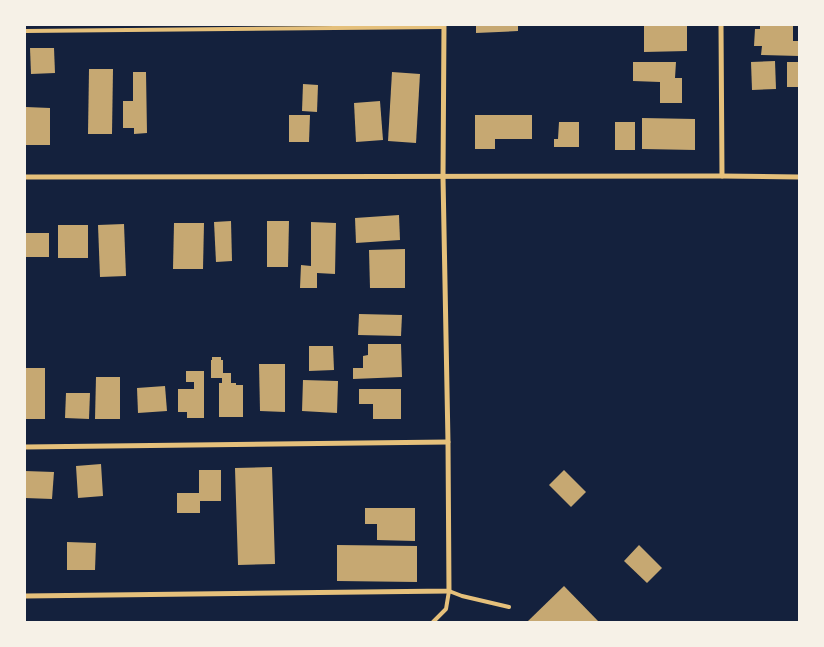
<svg xmlns="http://www.w3.org/2000/svg" width="824" height="647" viewBox="0 0 824 647" font-family="Overpass,sans-serif">
<style>
.building{fill:#c6a872}
.lines{fill:none;stroke-linecap:round;stroke-linejoin:round}
.service{stroke:#e5c07b;stroke-width:4}
.minor{stroke:#e5c07b;stroke-width:5}
</style>
<rect width="100%" height="100%" fill="#14213d"/>
<g class="building">
<polygon points="476,25 518,25 518,31 476,33"/>
<polygon points="644,25 687,25 687,51 644,52"/>
<polygon points="760,25 793,25 793,41 799,41 799,56 761,55 762,46 754,46 755,29 760,29"/>
<polygon points="30,48 54,48 55,73 31,74"/>
<polygon points="775,61 776,89 752,90 751,62"/>
<polygon points="633,62 676,62 675,78 682,78 682,103 660,103 660,82 633,81"/>
<rect x="787" y="62" width="12" height="25"/>
<polygon points="89,69 113,69 112,134 88,134"/>
<polygon points="133,72 146,72 147,133 134,134 134,128 123,128 123,101 133,101"/>
<polygon points="392,72 420,74 416,143 388,141"/>
<polygon points="303,84 318,85 317,112 302,111"/>
<polygon points="380,101 383,140 356,142 354,103"/>
<polygon points="26,107 50,108 50,145 25,145"/>
<polygon points="289,115 310,115 309,142 289,142"/>
<polygon points="475,115 532,115 532,139 495,139 495,149 475,149"/>
<polygon points="642,118 695,119 695,150 642,149"/>
<polygon points="559,122 579,122 579,147 554,147 554,139 558,139"/>
<rect x="615" y="122" width="20" height="28"/>
<polygon points="399,215 400,240 356,243 355,218"/>
<polygon points="231,221 232,261 216,262 214,222"/>
<polygon points="267,221 289,221 288,267 267,267"/>
<polygon points="311,222 336,223 335,274 317,273 317,288 300,288 301,265 311,266"/>
<polygon points="174,223 204,223 203,269 173,269"/>
<polygon points="124,224 126,276 100,277 98,225"/>
<rect x="58" y="225" width="30" height="33"/>
<rect x="25" y="233" width="24" height="24"/>
<polygon points="405,249 405,288 370,288 369,250"/>
<polygon points="359,314 402,315 401,336 358,335"/>
<polygon points="368,344 401,344 402,377 353,379 353,368 363,368 363,356 368,355"/>
<polygon points="309,346 333,346 334,370 309,371"/>
<polygon points="212,357 221,357 221,360 223,360 223,373 231,373 231,383 236,383 236,385 243,385 243,417 219,417 219,383 222,383 222,378 211,378 211,360 212,360"/>
<polygon points="259,364 285,364 285,412 260,411"/>
<rect x="25" y="368" width="20" height="51"/>
<polygon points="186,371 204,371 204,418 187,418 187,412 178,412 178,389 194,389 194,382 186,382"/>
<polygon points="96,377 120,377 120,419 95,419"/>
<polygon points="303,380 338,381 337,413 302,411"/>
<polygon points="165,386 167,411 138,413 137,388"/>
<polygon points="359,389 401,389 401,419 373,419 373,404 359,404"/>
<polygon points="66,393 90,393 89,419 65,418"/>
<polygon points="101,464 103,496 78,498 76,466"/>
<polygon points="272,467 275,564 238,565 235,468"/>
<polygon points="199,470 221,470 221,501 200,501 200,513 177,513 177,493 199,493"/>
<polygon points="564,470 586,492 571,507 549,485"/>
<polygon points="25,471 54,472 52,499 25,498"/>
<polygon points="365,508 415,508 415,541 377,540 377,524 365,524"/>
<polygon points="67,542 96,543 95,570 67,570"/>
<polygon points="337,545 417,546 417,582 337,581"/>
<polygon points="639,545 662,568 647,583 624,561"/>
<polygon points="564,586 599,622 527,622"/>
</g>
<g class="lines">
<g class="service">
<polyline points="25,31 444,27"/>
<polyline points="433,622 446,609 449,591 462,596 509,607"/>
</g>
<g class="minor">
<polyline points="721,25 722,176"/>
<polyline points="25,177 722,176 799,177"/>
<polyline points="25,447 448,442"/>
<polyline points="25,596 449,591 448,442 443,177 444,25"/>
</g>
</g>
<rect width="824" height="647" fill="none" stroke="#f6f1e7" stroke-width="52"/>
</svg>
